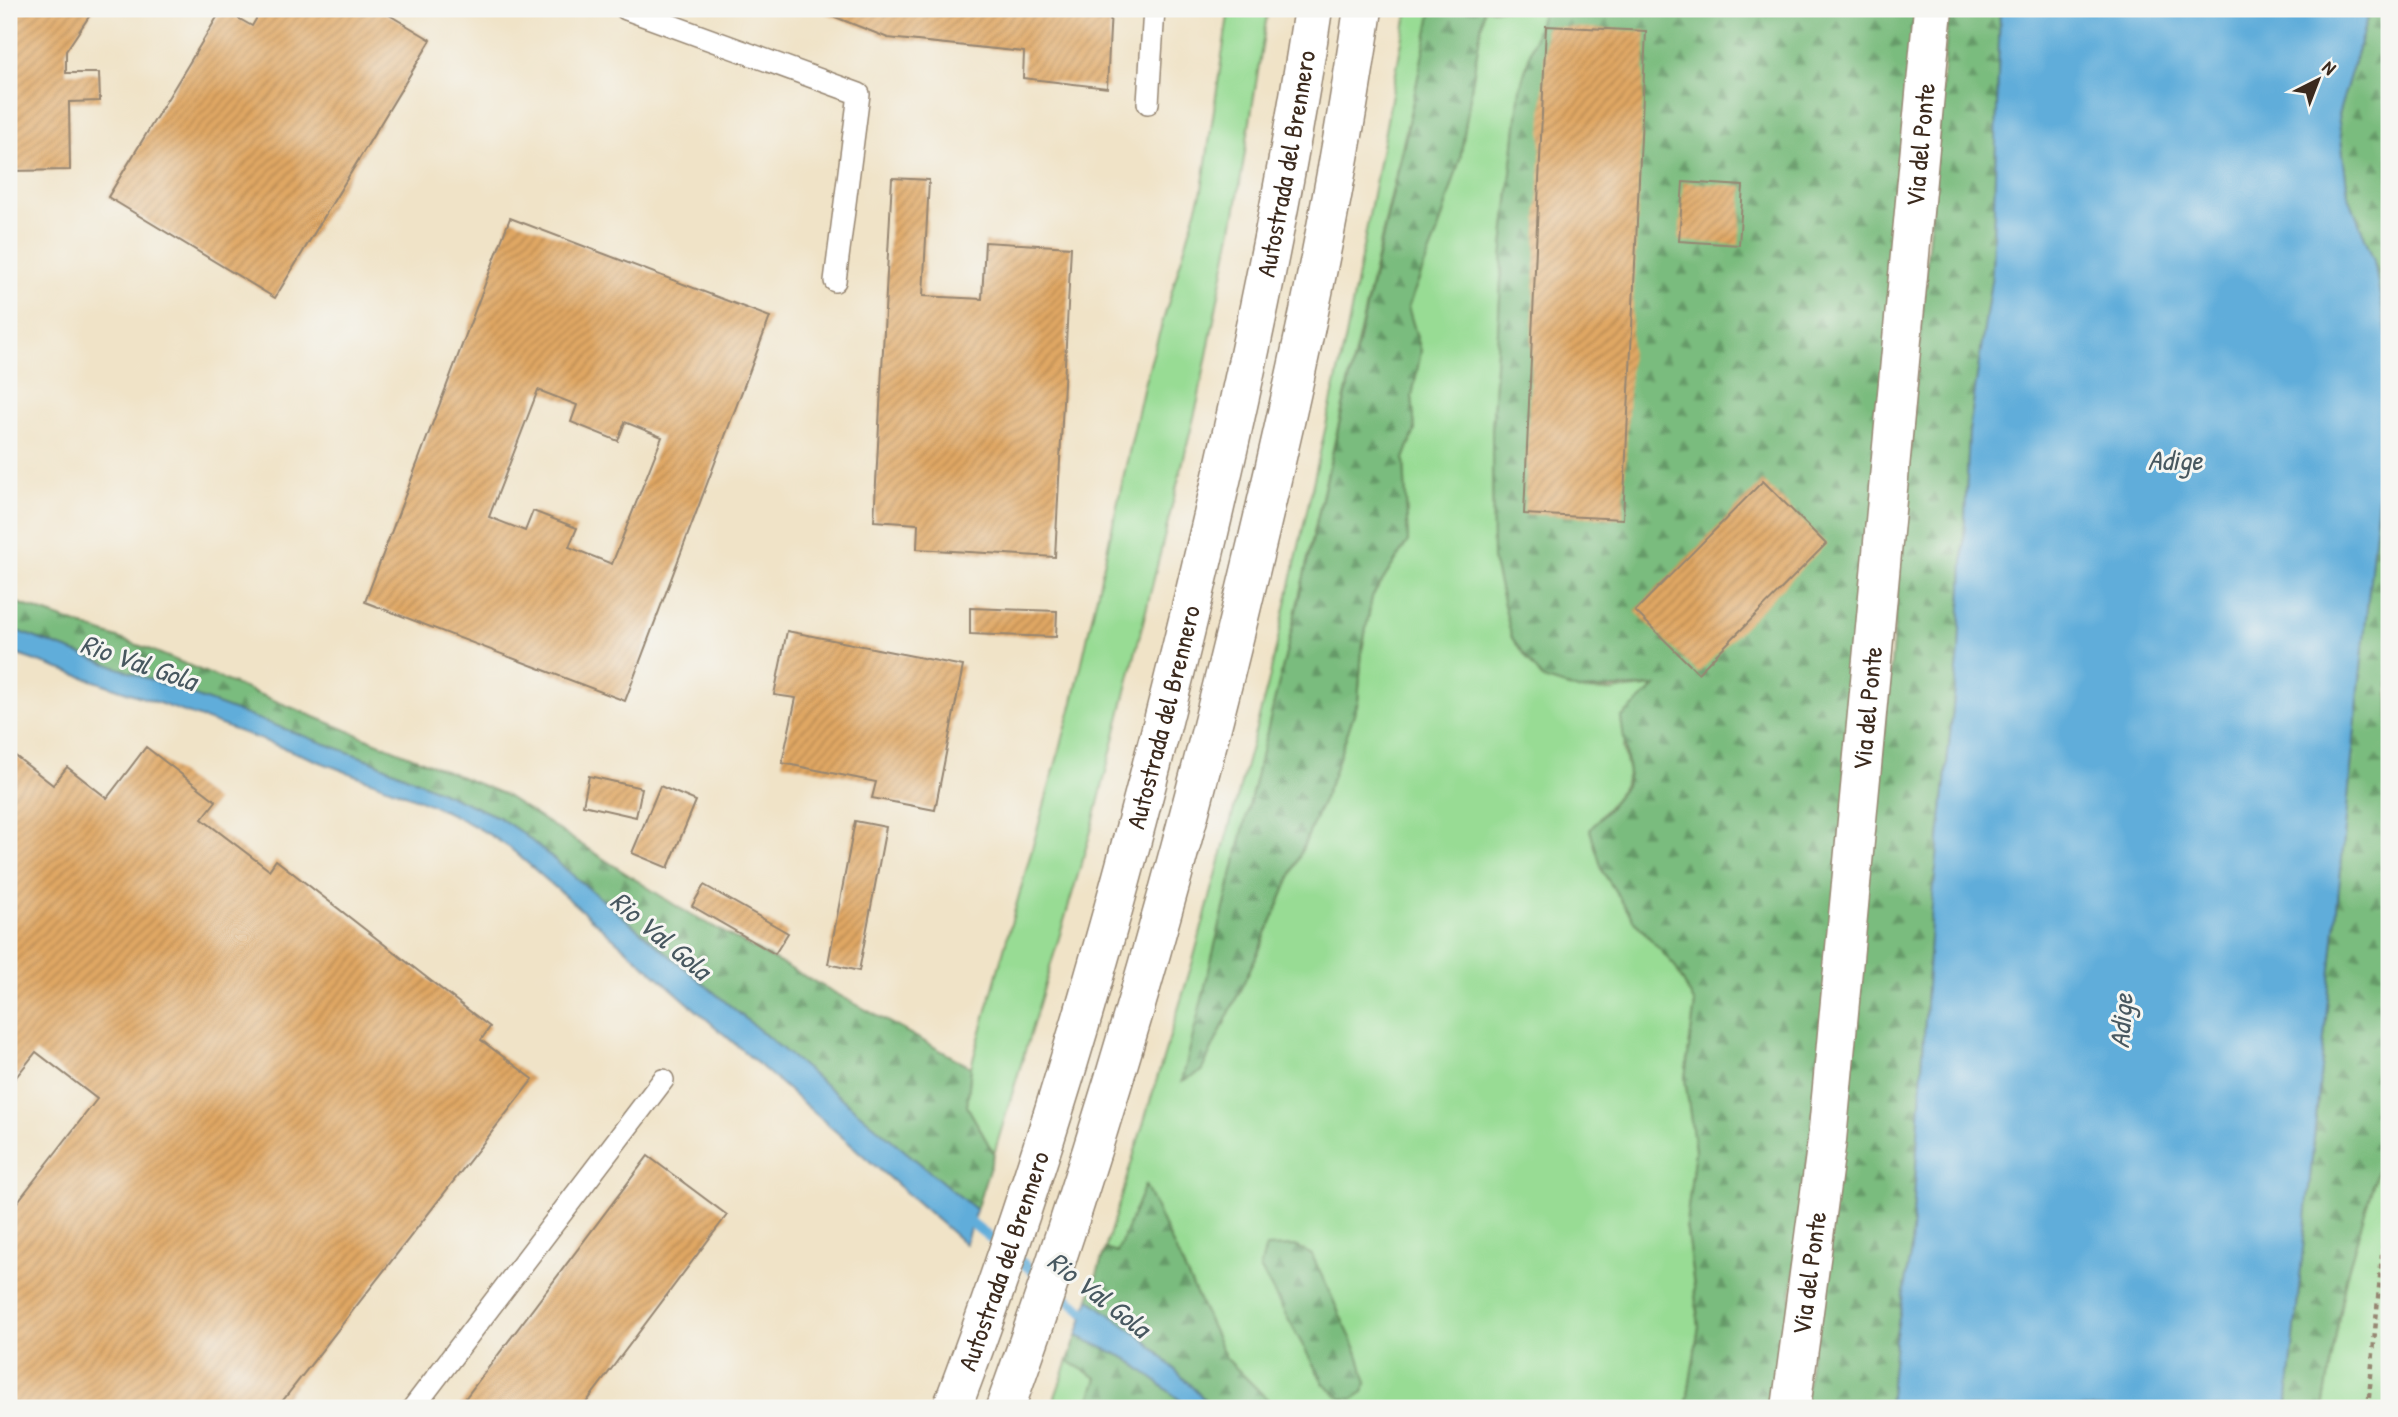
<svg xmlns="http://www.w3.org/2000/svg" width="2398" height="1417" viewBox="0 0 2398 1417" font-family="'Patrick Hand',sans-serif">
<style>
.grass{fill:#98dc94;stroke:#6a8359;stroke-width:2;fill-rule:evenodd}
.forest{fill:url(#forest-firs);stroke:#5a734e;stroke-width:2}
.water{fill:#61adda;stroke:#4e6c7c;stroke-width:2}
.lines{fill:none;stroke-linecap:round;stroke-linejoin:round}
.stream{stroke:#61adda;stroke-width:10}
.building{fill:url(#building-hatch);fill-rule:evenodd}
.service-casing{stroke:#968672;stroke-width:24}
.minor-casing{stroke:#968672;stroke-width:41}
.motorway-casing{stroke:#968672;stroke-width:41}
.path{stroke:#968672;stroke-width:4.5;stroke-dasharray:5 5;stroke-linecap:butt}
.service{stroke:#fff;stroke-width:21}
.minor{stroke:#fff;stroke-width:38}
.motorway{stroke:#fff;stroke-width:38}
.labels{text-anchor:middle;stroke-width:6;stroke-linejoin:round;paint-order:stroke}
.street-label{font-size:26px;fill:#3b2a1e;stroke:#f6f6f2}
.water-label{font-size:28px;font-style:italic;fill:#485860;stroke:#f6f6f2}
</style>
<defs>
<pattern id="forest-firs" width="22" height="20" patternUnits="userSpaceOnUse" patternTransform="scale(1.75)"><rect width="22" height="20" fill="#7abc7e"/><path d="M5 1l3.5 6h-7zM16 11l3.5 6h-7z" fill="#659967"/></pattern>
<pattern id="building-hatch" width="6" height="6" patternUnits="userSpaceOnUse" patternTransform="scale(1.75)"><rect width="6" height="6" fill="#e0a763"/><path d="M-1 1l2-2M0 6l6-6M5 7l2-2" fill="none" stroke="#b78851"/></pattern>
</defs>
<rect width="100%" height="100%" fill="#f6f6f2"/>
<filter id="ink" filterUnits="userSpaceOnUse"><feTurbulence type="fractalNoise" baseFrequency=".0143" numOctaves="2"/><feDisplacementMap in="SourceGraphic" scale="14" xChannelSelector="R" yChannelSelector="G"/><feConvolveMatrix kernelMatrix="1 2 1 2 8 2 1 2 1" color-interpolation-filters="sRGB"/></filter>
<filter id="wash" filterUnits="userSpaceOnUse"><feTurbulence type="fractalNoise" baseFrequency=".00686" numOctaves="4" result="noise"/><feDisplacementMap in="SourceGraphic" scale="28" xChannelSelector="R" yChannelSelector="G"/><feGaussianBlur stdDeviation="1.57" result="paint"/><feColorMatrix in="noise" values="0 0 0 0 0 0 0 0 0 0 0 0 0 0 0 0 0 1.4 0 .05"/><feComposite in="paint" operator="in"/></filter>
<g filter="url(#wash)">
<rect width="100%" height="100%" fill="#f0e3c7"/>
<g class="grass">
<polygon points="1229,9 1268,9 1236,208 1198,401 1092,828 994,1154 967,1106 971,1067 1073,702 1145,381 1202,190"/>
<path d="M1408,9H1432L1429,30L1289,641L1183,1080L1201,1072L1260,948L1330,784L1358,702L1362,650L1372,597L1408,541L1404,459L1415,430L1412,396L1421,351L1408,307L1437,234L1460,159L1484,9H1543L1520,89L1503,248L1492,431L1493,559L1512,638L1543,679L1578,690L1610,691L1657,686L1623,748L1629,773L1620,792L1590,830L1603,872L1635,922L1675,966L1695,1004L1685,1078L1695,1150L1686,1224L1699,1326L1686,1408H1276L1226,1358L1145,1186L1117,1253L1105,1249L1192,964L1268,684L1347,332ZM1327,1290L1357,1351L1367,1383L1324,1384L1294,1327Z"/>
<polygon points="2389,1129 2389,1365 2386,1408 2323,1408 2346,1277"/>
<polygon points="1068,1361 1097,1378 1087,1408 1051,1408"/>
</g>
<g class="forest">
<polygon points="1432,9 1484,9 1460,159 1437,234 1408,307 1421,351 1412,396 1415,430 1404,459 1408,541 1372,597 1362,650 1358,702 1330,784 1260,948 1201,1072 1182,1081 1289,641 1406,136"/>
<path d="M1543,9H1927L1861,714L1778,1408H1686L1699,1326L1686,1224L1695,1150L1685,1078L1695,1004L1675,966L1635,922L1603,872L1590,830C1602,814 1625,794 1629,774C1629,769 1622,728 1621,718L1656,686L1578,690L1543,679L1512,638L1493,559L1492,432L1503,248L1520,89Z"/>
<polygon points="1949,9 2000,9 1992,274 1969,432 1959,651 1932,905 1911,1249 1895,1341 1889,1408 1804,1408 1839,1140 1891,665"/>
<polygon points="2370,9 2389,9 2389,346 2374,261 2348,194 2338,115"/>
<polygon points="2389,389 2389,1129 2346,1277 2323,1408 2287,1408"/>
<polygon points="9,600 146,648 503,794 681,909 971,1067 967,1106 994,1154 976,1210 522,833 498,817 372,761 9,628"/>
<polygon points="1145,1185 1226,1358 1276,1408 1213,1408 1146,1341 1089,1299 1105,1249 1117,1253"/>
<polygon points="1296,1246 1312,1255 1357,1351 1367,1383 1363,1392 1352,1399 1340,1398 1324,1384 1260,1268 1266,1247"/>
<polygon points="1077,1336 1128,1359 1190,1408 1087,1408 1097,1378 1068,1361"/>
</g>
<g class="water">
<polygon points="2000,9 2370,9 2338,115 2348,194 2374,261 2389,346 2389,389 2287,1408 1889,1408 1895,1341 1911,1249 1932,905 1959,651 1969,432 1992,274"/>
<path d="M9,628L372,761L498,817L522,833L976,1210L965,1244L510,848C454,809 399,792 336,768C228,726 119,689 9,652Z"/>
<polygon points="1089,1299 1146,1341 1213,1408 1190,1408 1128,1359 1077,1336"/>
</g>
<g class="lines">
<g class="stream">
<polyline points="963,1216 1002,1247"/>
<polyline points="1015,1257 1096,1321"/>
</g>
</g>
<g id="blocks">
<g class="building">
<polygon points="9,9 94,9 66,51 66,73 99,73 100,101 69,102 70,170 9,171"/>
<polygon points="222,9 252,26 262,9 379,9 431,40 275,298 108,197"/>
<polygon points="815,9 1111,9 1107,88 1023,78 1024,52 888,38"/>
<polygon points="1546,26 1646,31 1623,519 1524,514"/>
<polygon points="892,178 929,180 923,296 982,299 985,242 1071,247 1055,557 917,549 918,524 874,521"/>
<polygon points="1683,182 1743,186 1739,245 1679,241"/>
<path d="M510,218L770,317L625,701L365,602ZM538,390L577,405L571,422L618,441L625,422L662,437L612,564L569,547L577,528L533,511L525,531L489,517Z"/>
<polygon points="1763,481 1826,544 1698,673 1635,611"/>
<polygon points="970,608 1057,611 1056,637 970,634"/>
<polygon points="787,631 963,666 935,810 872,798 876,782 782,763 796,698 774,695"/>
<polygon points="146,747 216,801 202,819 269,870 276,860 490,1027 481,1040 533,1079 277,1408 9,1408 9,1213 97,1099 36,1052 9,1086 9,751 53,785 67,767 107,798"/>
<polygon points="589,776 642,788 636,817 583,805"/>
<polygon points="660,786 696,801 668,868 632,853"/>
<polygon points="855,821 886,827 859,971 828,964"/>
<polygon points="704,885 788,933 775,954 692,906"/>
<polygon points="648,1156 727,1215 582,1408 458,1408"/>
</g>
</g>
</g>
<g filter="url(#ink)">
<use href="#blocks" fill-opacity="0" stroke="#968672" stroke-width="2"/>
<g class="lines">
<defs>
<g id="service">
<polyline points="626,9 859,94 835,281"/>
<polyline points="1148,103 1154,9"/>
<polyline points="413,1408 663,1080"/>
</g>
<g id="minor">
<path id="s1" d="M1791,1408L1827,1140L1933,9"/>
</g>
<g id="motorway">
<path id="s2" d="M952,1408C1051,1146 1127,873 1193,600C1240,404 1283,208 1313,9"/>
<path d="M1005,1408C1104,1135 1183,854 1250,572C1295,385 1336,198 1363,9"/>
</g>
</defs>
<use href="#service" class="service-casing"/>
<use href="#minor" class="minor-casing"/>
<use href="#motorway" class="motorway-casing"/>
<polyline class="path" points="2368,1408 2385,1222"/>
<use href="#service" class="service"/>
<use href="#minor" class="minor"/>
<use href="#motorway" class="motorway"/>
</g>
</g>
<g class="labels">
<g class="street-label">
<text dy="9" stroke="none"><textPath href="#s1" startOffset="1270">Via del Ponte</textPath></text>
<text dy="9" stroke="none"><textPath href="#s2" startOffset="1290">Autostrada del Brennero</textPath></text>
<text dy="9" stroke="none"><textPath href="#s1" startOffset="704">Via del Ponte</textPath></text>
<text dy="9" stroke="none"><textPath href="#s2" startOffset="723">Autostrada del Brennero</textPath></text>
<text dy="9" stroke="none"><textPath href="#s2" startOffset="156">Autostrada del Brennero</textPath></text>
<text dy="9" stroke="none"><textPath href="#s1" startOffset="136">Via del Ponte</textPath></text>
</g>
<g class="water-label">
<text x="2175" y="470">Adige</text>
<text transform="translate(139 662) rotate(19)" y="10">Rio Val Gola</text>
<text transform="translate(661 935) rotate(40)" y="10">Rio Val Gola</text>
<text transform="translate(2121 1021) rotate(-86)" y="10">Adige</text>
<text transform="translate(1099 1294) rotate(38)" y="10">Rio Val Gola</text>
</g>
</g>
<rect width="2398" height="1417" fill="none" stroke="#f6f6f2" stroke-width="35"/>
<g transform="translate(2318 80) rotate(42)" stroke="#f6f6f2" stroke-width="5" paint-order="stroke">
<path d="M0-5L12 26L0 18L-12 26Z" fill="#3b2a1e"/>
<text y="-10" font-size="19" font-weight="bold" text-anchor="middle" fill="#3b2a1e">N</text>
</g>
</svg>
